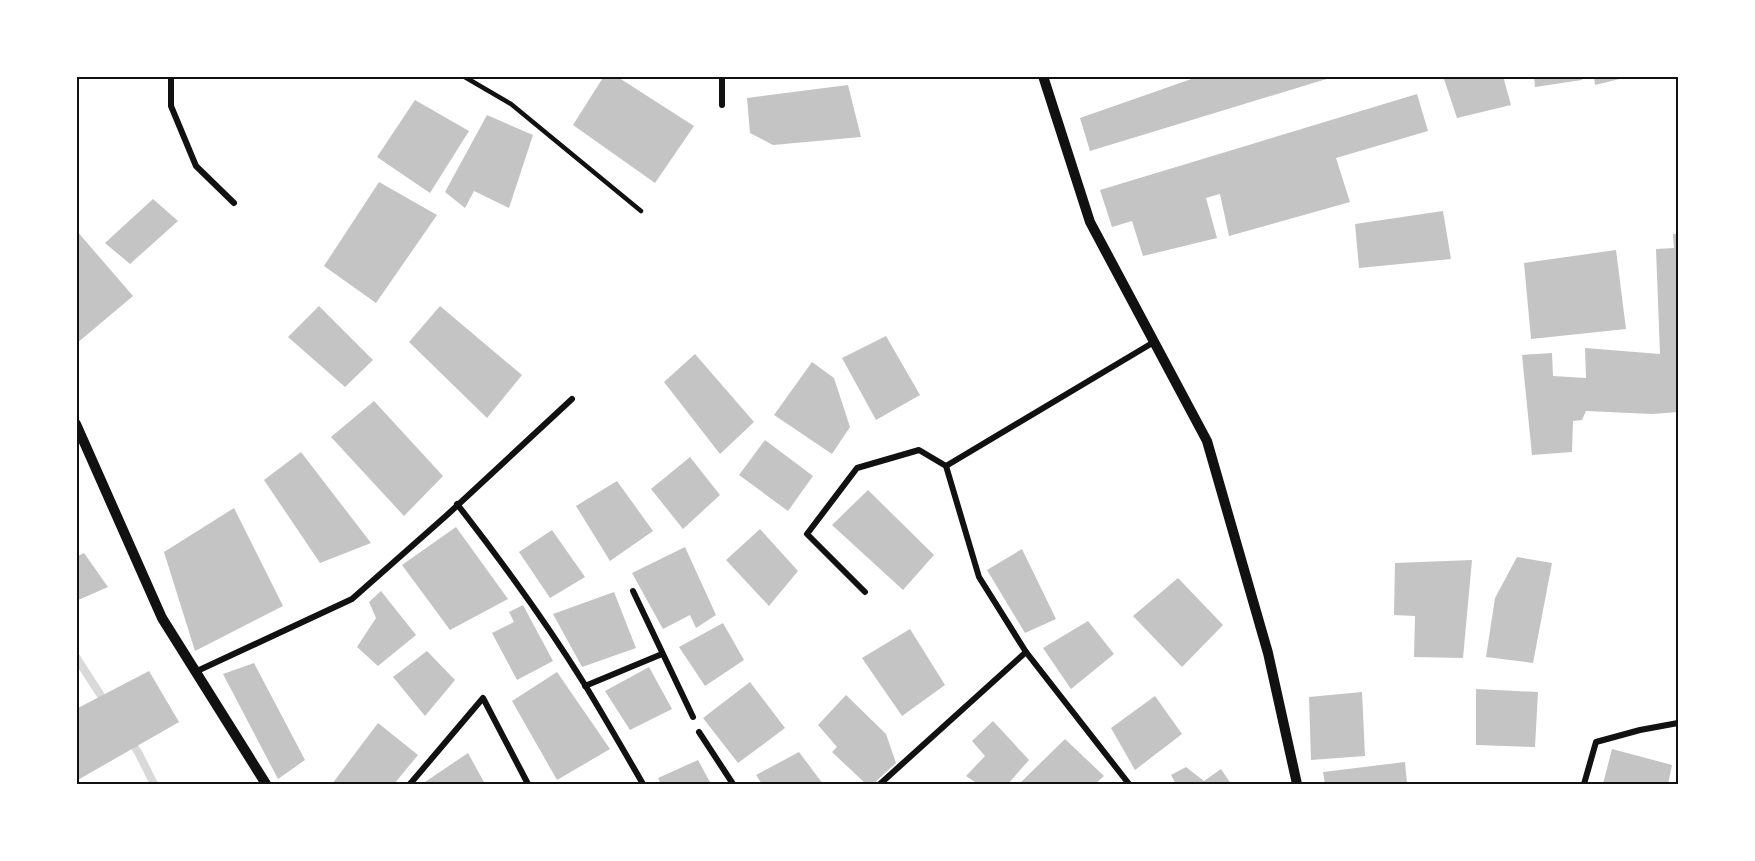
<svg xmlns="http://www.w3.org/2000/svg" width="1755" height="861" viewBox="0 0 1755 861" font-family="'PT Sans',sans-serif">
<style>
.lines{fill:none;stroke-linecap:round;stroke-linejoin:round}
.stream{stroke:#d9d9d9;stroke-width:8}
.building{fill:#c4c4c4}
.service{stroke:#111;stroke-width:4.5}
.minor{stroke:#111;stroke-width:6}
.tertiary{stroke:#111;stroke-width:10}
.neatline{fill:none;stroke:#111;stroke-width:2}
</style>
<rect width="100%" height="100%" fill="#fff"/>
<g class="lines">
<g class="stream">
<polyline points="76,657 107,705"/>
<polyline points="129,738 139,754 154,784"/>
</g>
</g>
<g class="building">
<polygon points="604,76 616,76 694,126 655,183 573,125"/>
<polygon points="1200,76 1333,76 1333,77 1090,151 1080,118"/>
<polygon points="1443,76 1503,76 1511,105 1457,118"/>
<polygon points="1534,76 1582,76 1582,80 1535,87"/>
<polygon points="1594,76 1628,76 1628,77 1595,85"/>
<polygon points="848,85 861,137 773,145 750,133 747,98"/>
<polygon points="1417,94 1428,131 1336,158 1350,202 1229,236 1220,194 1206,198 1217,238 1143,256 1132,221 1112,227 1100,190"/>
<polygon points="415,100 469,131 430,193 377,157"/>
<polygon points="487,115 533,135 509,208 474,191 465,208 445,192"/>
<polygon points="379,182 437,215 376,303 324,266"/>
<polygon points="153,199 178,221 130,264 105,243"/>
<polygon points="1443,211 1451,259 1359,268 1355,224"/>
<polygon points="76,230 133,296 76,344"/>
<polygon points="1673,234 1678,234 1678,412 1652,414 1586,411 1582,420 1573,421 1572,452 1532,455 1522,355 1552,353 1553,376 1586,378 1585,348 1660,354 1656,249 1674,248"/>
<polygon points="1616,250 1626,329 1531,339 1524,263"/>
<polygon points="319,306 373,360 345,387 288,337"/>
<polygon points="440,306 522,375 487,418 409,342"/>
<polygon points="886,336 920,395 876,420 842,358"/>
<polygon points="695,354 754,422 720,454 664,382"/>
<polygon points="812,362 834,378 850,427 832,454 774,415"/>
<polygon points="374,401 443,476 404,516 331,437"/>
<polygon points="765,440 813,476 788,511 739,475"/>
<polygon points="301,452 371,543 320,563 264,480"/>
<polygon points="690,457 720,495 683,529 651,489"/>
<polygon points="617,481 653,531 610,561 576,506"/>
<polygon points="868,490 934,555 903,590 832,525"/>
<polygon points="234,508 283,606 195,651 164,552"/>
<polygon points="456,527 508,599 450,630 402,565"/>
<polygon points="760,529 798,571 769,606 726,560"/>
<polygon points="552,530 585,577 550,598 519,552"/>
<polygon points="685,547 716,615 696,628 690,615 663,629 632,573"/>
<polygon points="1022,549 1056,619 1025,633 987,570"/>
<polygon points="84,553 108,587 76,601 76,557"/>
<polygon points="1517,557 1552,563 1533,663 1486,657 1495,598"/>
<polygon points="1472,560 1463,658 1414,657 1415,616 1394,615 1395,563"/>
<polygon points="1178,578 1223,625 1182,667 1133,616"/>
<polygon points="381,591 416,635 378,666 357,647 376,618 369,602"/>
<polygon points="614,592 636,648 582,667 553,614"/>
<polygon points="523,605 553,661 517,680 492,633 514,622 509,612"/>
<polygon points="1088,621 1114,654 1071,689 1043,648"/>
<polygon points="723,623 744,660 705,686 679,647"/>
<polygon points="910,629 945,685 902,716 862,658"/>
<polygon points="427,651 455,680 425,716 393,677"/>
<polygon points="254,663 305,760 278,779 223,674"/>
<polygon points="649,667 672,709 630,730 605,691"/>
<polygon points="149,671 179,722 76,781 76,709"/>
<polygon points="557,672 610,749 557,780 512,701"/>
<polygon points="750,682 785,728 738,763 703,718"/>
<polygon points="1476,689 1538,692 1535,747 1476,745"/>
<polygon points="1362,692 1365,756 1311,760 1309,697"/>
<polygon points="846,695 886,734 896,763 873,784 866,784 832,752 837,747 818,725"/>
<polygon points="1155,696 1182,734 1135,770 1111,728"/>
<polygon points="993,721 1029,760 1008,784 978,784 966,776 985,756 972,741"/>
<polygon points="378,723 418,755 394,784 332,784"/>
<polygon points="1065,739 1104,776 1095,784 1019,784"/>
<polygon points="1612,749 1672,765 1668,784 1603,784"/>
<polygon points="799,752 823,784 762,784 756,775"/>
<polygon points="468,753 485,784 422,784"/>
<polygon points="698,760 711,784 661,784 658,778"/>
<polygon points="1405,762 1407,784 1325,784 1323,772"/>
<polygon points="1186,767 1204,781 1221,769 1231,784 1176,784 1171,775"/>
</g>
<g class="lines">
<polyline class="service" points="463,76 511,104 641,211"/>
<g class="minor">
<polyline points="171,76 171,106 196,166 234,203"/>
<polyline points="722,76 722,105"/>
<polyline points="946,466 1154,342"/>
<path d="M457,504C503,563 546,622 585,685C605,718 624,751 643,784"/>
<polyline points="633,591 693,717"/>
<polyline points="865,592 807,534 857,468 919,450 946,466 979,577 1026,652 1129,784"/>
<polyline points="195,672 352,599 447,515 572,399"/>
<polyline points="585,686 662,654"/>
<polyline points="699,732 733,784"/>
<polyline points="410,784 483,698 528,784"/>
<polyline points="880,784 1026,652"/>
<polyline points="1584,784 1596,742 1640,730 1678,723"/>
</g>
<g class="tertiary">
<polyline points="1043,76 1090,222 1207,441 1268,653 1297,784"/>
<polyline points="76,424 162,618 266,784"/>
</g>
</g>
<rect width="1755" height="861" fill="none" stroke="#ffffff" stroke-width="156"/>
<rect x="78" y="78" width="1599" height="705" class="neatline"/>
</svg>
